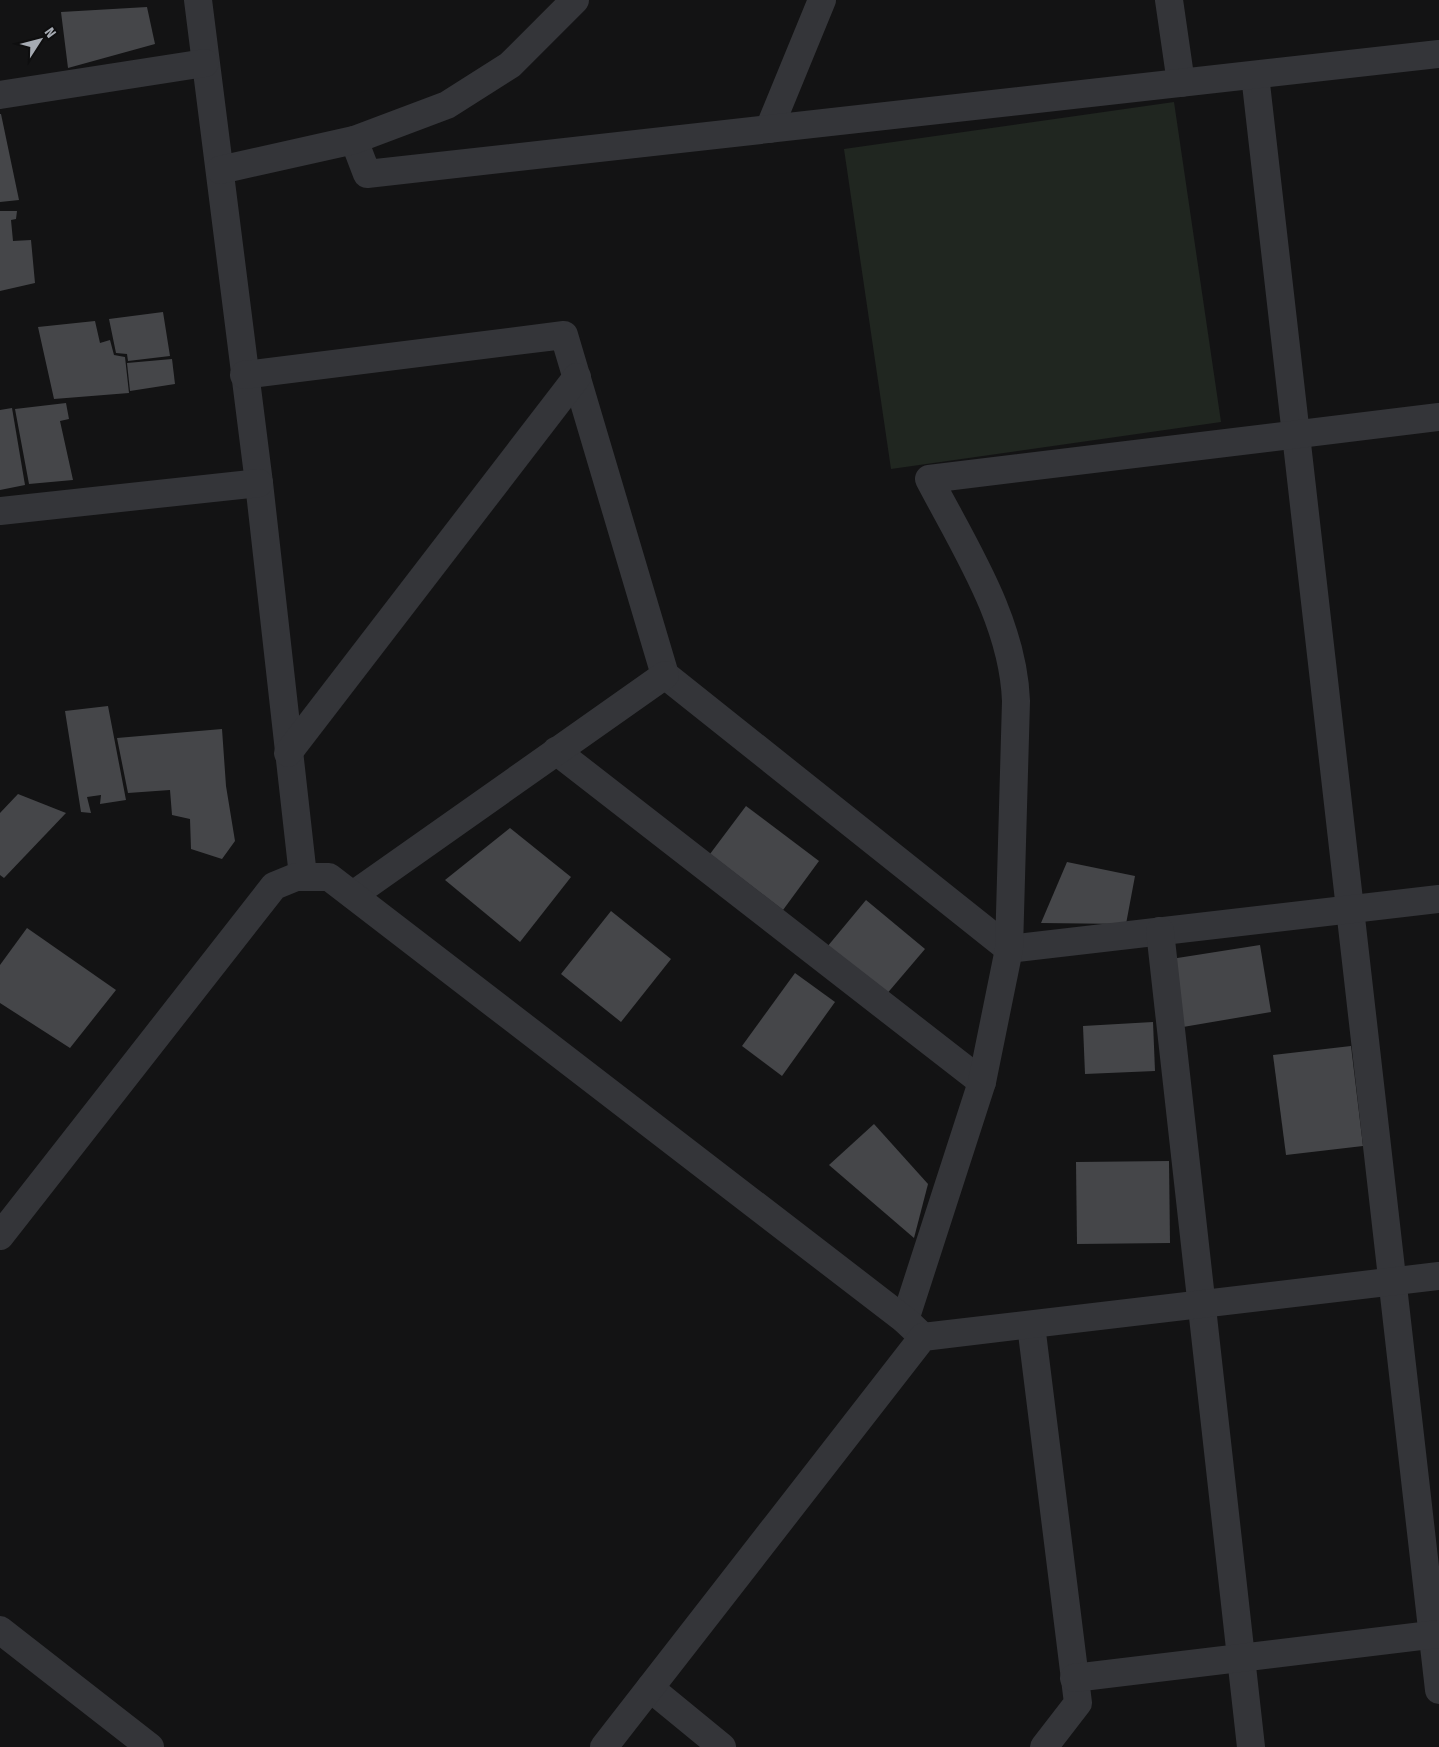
<svg xmlns="http://www.w3.org/2000/svg" width="1439" height="1747" viewBox="0 0 1439 1747" font-family="'Fira Sans Condensed',sans-serif">
<style>
.green{fill:#202620}
.building{fill:#454649}
.lines{fill:none;stroke-linecap:round;stroke-linejoin:round}
.minor{stroke:#343539;stroke-width:28}
.tertiary{stroke:#343539;stroke-width:28}
</style>
<rect width="100%" height="100%" fill="#131314"/>
<polygon class="green" points="1174,102 1221,422 891,469 844,149"/>
<g class="building">
<polygon points="147,7 155,44 68,68 61,12"/>
<polygon points="0,114 1,114 19,200 0,202"/>
<polygon points="0,211 17,211 16,219 11,220 13,241 31,240 35,283 0,291"/>
<polygon points="163,312 170,356 128,361 127,354 116,353 109,319"/>
<polygon points="95,321 100,343 110,340 114,355 125,357 129,393 54,399 38,327"/>
<polygon points="172,359 175,384 130,391 127,363"/>
<polygon points="66,403 69,419 60,421 73,480 29,484 15,409"/>
<polygon points="12,408 25,485 0,490 0,410"/>
<polygon points="108,706 126,800 100,804 101,795 87,797 91,813 81,812 65,711"/>
<polygon points="222,729 226,786 235,841 222,859 191,849 190,819 172,815 170,790 128,793 117,738"/>
<polygon points="18,794 66,813 4,878 0,875 0,813"/>
<polygon points="746,806 819,861 783,910 710,854"/>
<polygon points="510,828 571,877 520,942 445,880"/>
<polygon points="1067,862 1135,876 1126,924 1041,923"/>
<polygon points="866,900 925,949 885,996 827,947"/>
<polygon points="611,911 671,959 621,1022 561,974"/>
<polygon points="27,928 116,990 70,1048 0,1003 0,965"/>
<polygon points="1260,945 1271,1012 1183,1027 1171,959"/>
<polygon points="795,973 835,1002 782,1076 742,1046"/>
<polygon points="1153,1022 1155,1071 1085,1074 1083,1026"/>
<polygon points="1351,1046 1363,1146 1286,1155 1273,1055"/>
<polygon points="874,1124 928,1184 914,1238 829,1165"/>
<polygon points="1169,1161 1170,1243 1077,1244 1076,1162"/>
</g>
<g class="lines">
<g class="minor">
<polyline points="198,0 259,483 303,876"/>
<polyline points="1169,0 1181,83"/>
<polyline points="1255,75 1439,1690"/>
<polyline points="0,95 205,63"/>
<polyline points="769,129 822,0"/>
<polyline points="354,140 367,174 1439,54"/>
<polyline points="220,170 354,140 447,105 510,65 575,0"/>
<polyline points="244,375 564,335 665,675 1009,949 1439,899"/>
<polyline points="0,511 259,483"/>
<polyline points="556,751 982,1082"/>
<polyline points="288,753 577,377"/>
<polyline points="353,895 665,675"/>
<polyline points="1160,931 1251,1747"/>
<path d="M905,1320L982,1082L1009,949L1016,701C1013,621 965,548 929,479L1439,417"/>
<polyline points="1031,1325 1078,1703 1044,1747"/>
<polyline points="1074,1678 1439,1634"/>
<polyline points="650,1688 722,1747"/>
</g>
<g class="tertiary">
<polyline points="0,1236 274,886 296,877 329,877 905,1320 923,1337"/>
<polyline points="0,1630 150,1747"/>
<polyline points="604,1747 923,1337 1439,1276"/>
</g>
</g>
<g transform="translate(40 40) rotate(54)" stroke="#0e0e0f" stroke-width="4" paint-order="stroke">
<path d="M0-4L9 19L0 12L-9 19Z" fill="#a6abb3"/>
<text y="-8" font-size="14" font-weight="bold" text-anchor="middle" fill="#a6abb3">N</text>
</g>
</svg>
